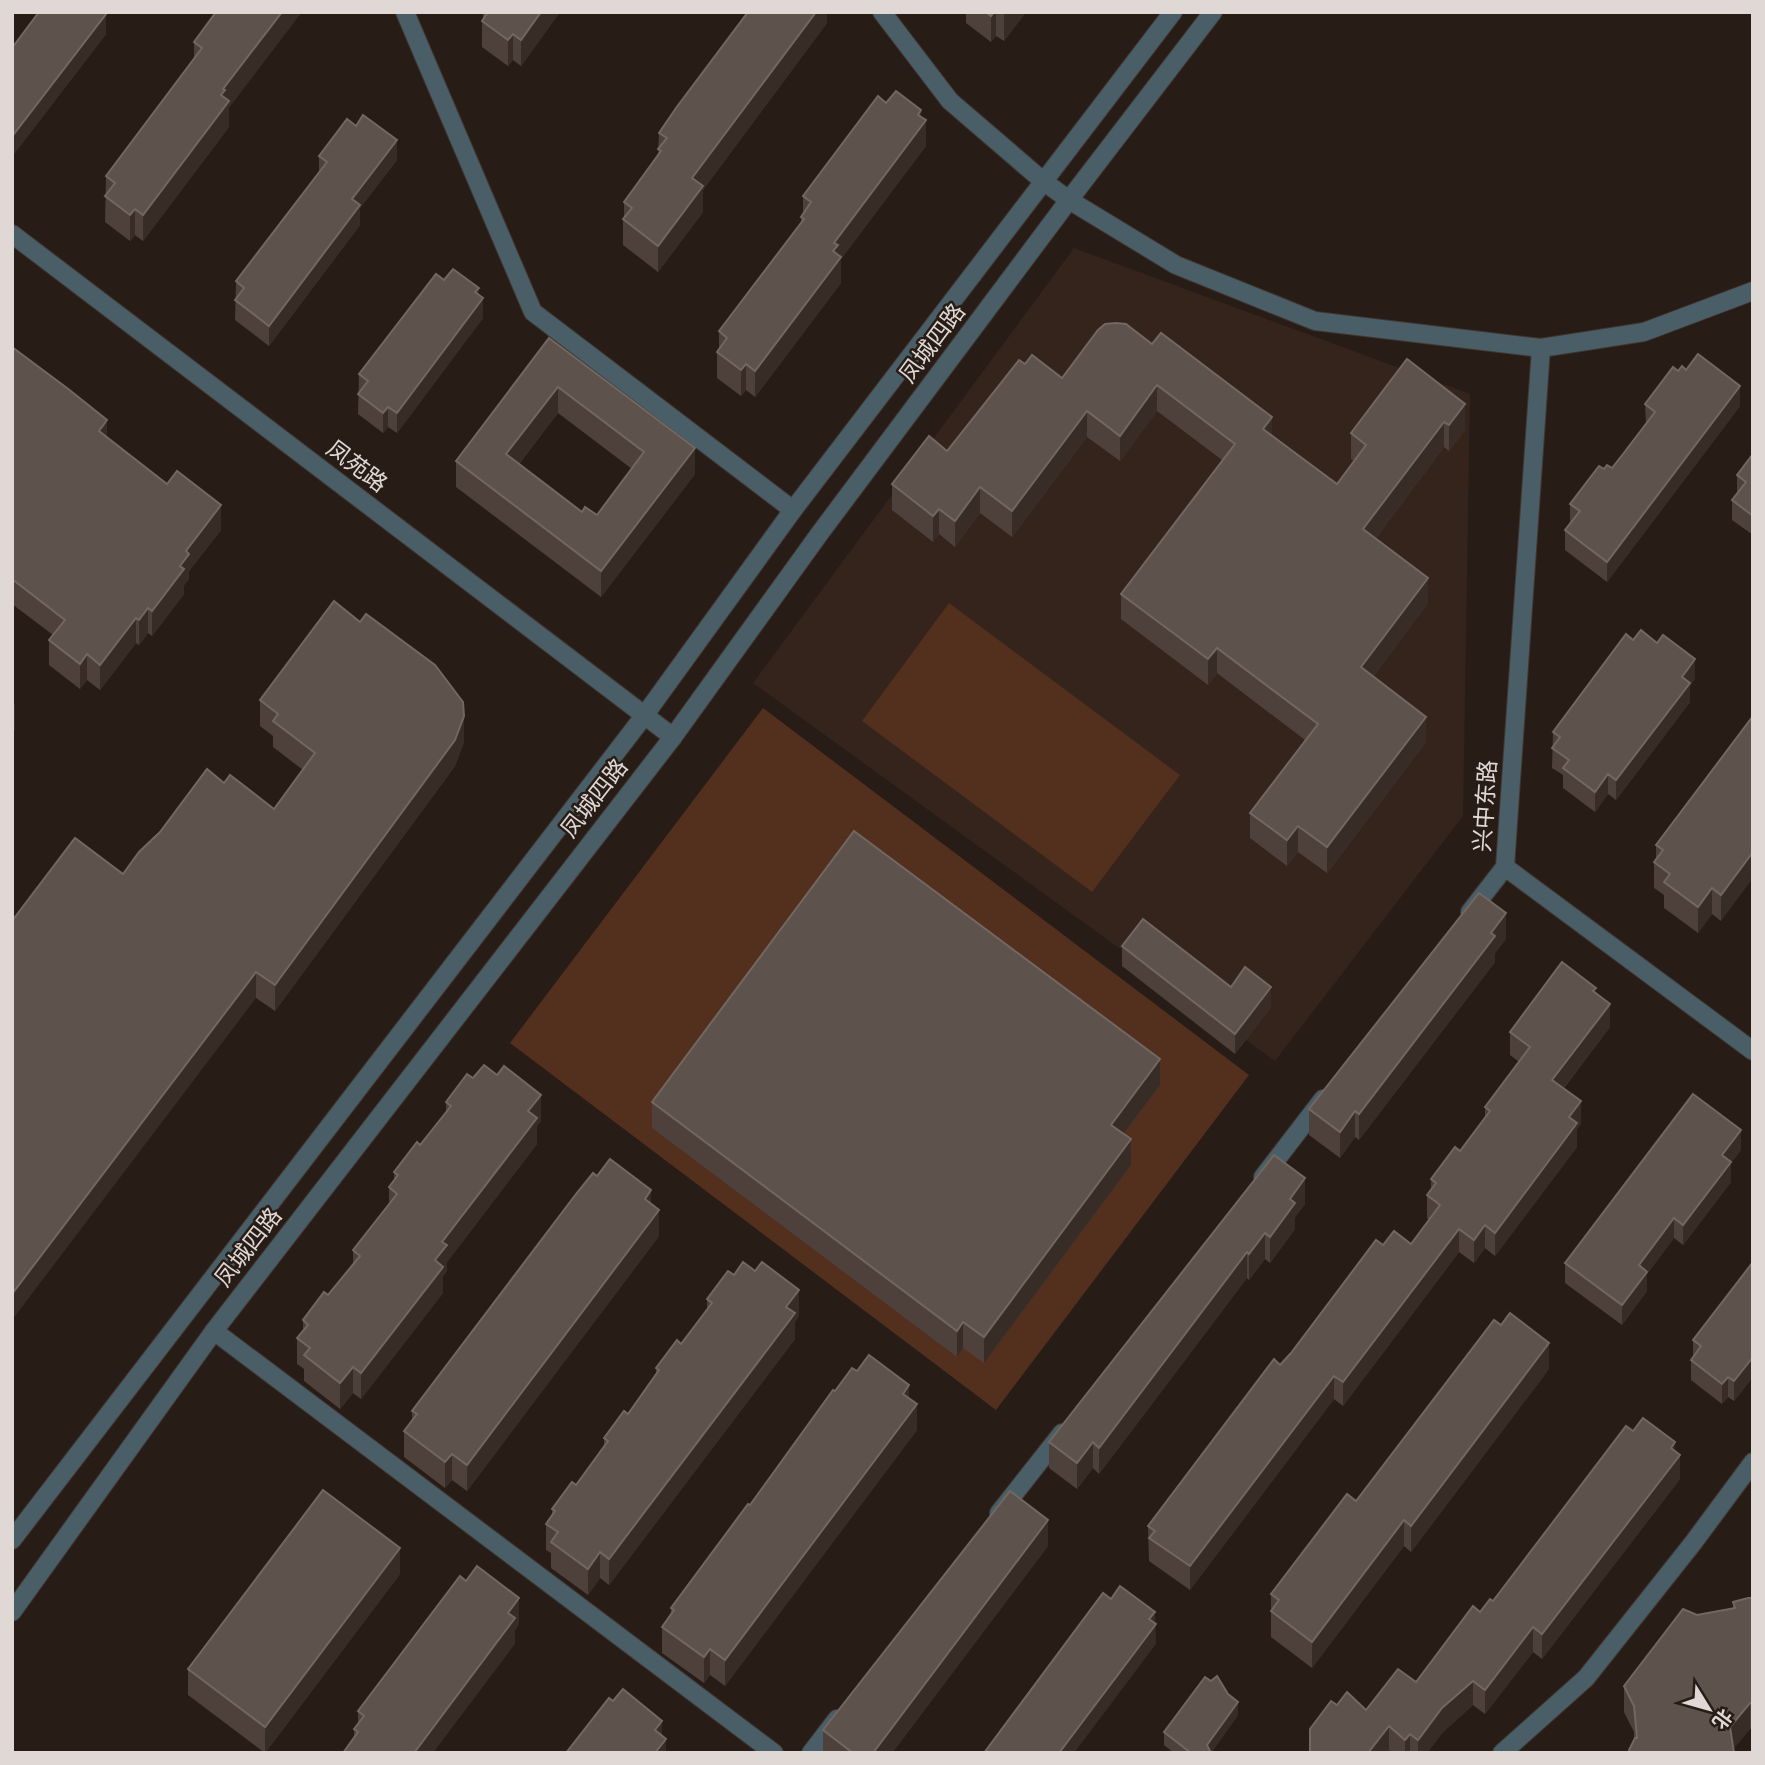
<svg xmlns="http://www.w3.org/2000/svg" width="1765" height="1765" viewBox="0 0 1765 1765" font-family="Inter,'Noto Sans SC',sans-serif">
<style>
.built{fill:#34241c}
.pitch{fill:#532f1e}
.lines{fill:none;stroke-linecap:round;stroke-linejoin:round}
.minor-casing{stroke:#423631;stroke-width:20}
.minor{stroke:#495e66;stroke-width:18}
.wall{fill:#4e413b;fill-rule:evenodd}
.shaded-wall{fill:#382c26}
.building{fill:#5e524c;stroke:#726761;stroke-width:2;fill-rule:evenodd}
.labels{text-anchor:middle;stroke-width:5;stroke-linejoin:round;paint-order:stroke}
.street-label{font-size:23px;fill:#e0d8d4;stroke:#281c17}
</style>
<rect width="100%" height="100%" fill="#281c17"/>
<polygon class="built" points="1074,248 1470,394 1463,816 1275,1061 753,683"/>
<g class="pitch">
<polygon points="949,603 1180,775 1092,892 862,721"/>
<polygon points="763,708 1249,1075 996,1410 510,1043"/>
</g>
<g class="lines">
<defs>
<g id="minor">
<polyline points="405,12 533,312 793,510"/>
<polyline points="882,12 950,101 1043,181 1069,200 1176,265 1315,321 1541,348"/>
<polyline points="12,234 673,737"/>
<polyline points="1505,867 1753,1051"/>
<polyline points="1470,912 1505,867 1541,348 1644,332 1753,291"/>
<polyline points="1263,1177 1323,1099"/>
<polyline points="214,1331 774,1753"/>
<polyline points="999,1513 1062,1433"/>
<polyline points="12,1540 644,716 793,510 1173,12"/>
<polyline points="12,1612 214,1331 673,737 820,533 1069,200 1213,12"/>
<polyline points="811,1753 837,1719"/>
<polyline points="1502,1753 1586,1678 1693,1543 1753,1462"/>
</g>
</defs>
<use href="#minor" class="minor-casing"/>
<use href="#minor" class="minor"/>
</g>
<g class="wall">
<polygon points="39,12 108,12 106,15 106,34 14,154 12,152 12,48"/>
<polygon points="216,12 229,108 229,127 143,241 135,235 130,241 105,222 106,176 194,59 194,42"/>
<polygon points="483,12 560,12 521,66 513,60 508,66 482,47 482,21 483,19"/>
<polygon points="816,12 827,12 827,23 703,190 703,212 658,272 623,245 623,219 624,218 624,202 658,155 659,133"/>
<polygon points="966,12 1026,12 1004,41 996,36 991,42 966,23"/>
<polygon points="921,117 926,146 841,259 841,283 755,397 746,390 741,396 717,378 717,352 719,349 719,331 801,224 801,217 803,213 803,196"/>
<polygon points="319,156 397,160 360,208 360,225 269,346 235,320 236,281 319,173"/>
<polygon points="444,280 479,295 483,318 397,433 388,427 383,433 358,414 359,374"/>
<polygon points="1098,330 1272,435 1337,484 1354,461 1351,459 1351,433 1407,359 1465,430 1449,451 1444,447 1376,538 1428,603 1373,677 1426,742 1327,873 1298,852 1287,866 1250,838 1250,813 1305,740 1217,673 1208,685 1121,619 1121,594 1222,460 1157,411 1120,461 1087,437 1012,537 980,513 955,547 939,534 933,542 892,510 892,484 947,451 1025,364 1062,378"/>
<path d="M549,338L695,474L601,597L456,487V461ZM558,413L632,469L597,515L582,512L519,464Z"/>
<polygon points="12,347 107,438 221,530 189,571 189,579 184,585 184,594 152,636 148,633 139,645 136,643 100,690 87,680 80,689 49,665 49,640 53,635 12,604"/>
<polygon points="1678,371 1740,406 1607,582 1565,550 1565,530 1570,523 1570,504 1604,469 1612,468 1646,425 1645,404"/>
<polygon points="1753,454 1753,535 1732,520 1732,500 1737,494 1737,475"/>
<polygon points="1633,640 1695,678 1690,686 1690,702 1616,800 1608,794 1595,812 1563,788 1563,775 1552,768 1553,732"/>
<polygon points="260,700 464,742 455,766 275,1011 256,998 123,874 224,783 274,809 303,770 273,747 273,736 260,726"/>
<polygon points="1753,716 1721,921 1712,914 1698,933 1664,908 1664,895 1654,888 1654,862 1656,860 1656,845"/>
<polygon points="1506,939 1495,953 1495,962 1359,1140 1355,1137 1340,1158 1309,1135 1309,1109"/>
<polygon points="1122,946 1231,987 1271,1007 1235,1054 1122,966"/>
<polygon points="1596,994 1610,1027 1564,1088 1581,1124 1577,1129 1577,1147 1495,1256 1485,1248 1474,1263 1459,1252 1343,1406 1334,1399 1190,1590 1149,1561 1148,1526 1280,1365 1383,1245 1411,1244 1429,1220 1427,1218 1427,1195 1431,1190 1431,1179 1460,1151 1485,1118 1485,1107 1519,1062 1510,1055 1510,1032"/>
<polygon points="1160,1085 1124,1134 1131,1165 984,1363 963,1348 957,1357 652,1128 652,1102"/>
<polygon points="446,1102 541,1121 537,1126 537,1144 447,1262 447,1271 443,1276 443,1293 361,1399 353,1393 340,1409 304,1381 304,1369 297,1364 297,1338 303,1332 303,1320 328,1295 353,1265 353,1250 389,1204 389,1187 394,1180 394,1172 420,1145 446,1113"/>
<polygon points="1741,1150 1731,1163 1731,1182 1683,1245 1674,1238 1647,1274 1647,1291 1622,1325 1565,1283 1565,1263"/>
<polygon points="1274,1155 1305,1204 1295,1217 1295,1229 1270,1263 1265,1259 1249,1280 1247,1278 1099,1474 1093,1468 1077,1489 1049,1468 1049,1442"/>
<polygon points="597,1176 651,1203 659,1236 467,1491 452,1480 445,1488 404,1457 404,1431 412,1420 412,1411"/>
<polygon points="1753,1262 1753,1377 1734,1401 1728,1397 1722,1404 1691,1380 1691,1360 1693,1356 1693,1340"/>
<polygon points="734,1275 799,1316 795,1322 795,1339 609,1585 600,1578 588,1595 551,1568 551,1553 546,1550 546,1524 552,1516 552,1509 576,1485 604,1447 604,1438 628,1414 656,1374 656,1368 681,1344 707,1309 707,1299"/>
<polygon points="1549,1369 1411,1552 1404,1546 1312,1668 1271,1637 1271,1594 1356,1501"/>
<polygon points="857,1371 909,1399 917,1430 725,1686 710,1675 704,1683 662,1653 662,1627 671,1615 671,1608 750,1505 835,1391"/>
<polygon points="1633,1431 1675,1451 1680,1479 1542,1659 1533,1652 1485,1714 1473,1705 1442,1733 1427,1753 1392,1753 1389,1750 1387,1753 1310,1753 1310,1729 1337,1705 1366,1710 1416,1682 1480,1612 1493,1601"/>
<polygon points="1048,1546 892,1753 823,1753 823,1730"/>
<polygon points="400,1574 265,1753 188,1695 188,1669"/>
<polygon points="1753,1598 1753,1728 1750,1729 1733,1749 1734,1753 1629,1753 1629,1750 1634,1739 1634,1732 1624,1712 1624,1686 1697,1615 1733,1609 1733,1602"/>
<polygon points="519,1624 515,1630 515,1644 354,1737 354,1729 358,1724 358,1711"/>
<polygon points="1238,1715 1211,1753 1174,1753 1164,1745 1164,1732"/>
</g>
<g class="shaded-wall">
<polygon points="97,12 108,12 106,15 106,34 14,154 14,134"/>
<polygon points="282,12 302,12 229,108 229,127 143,241 143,215 223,89"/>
<polygon points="541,12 560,12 521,66 521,40"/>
<polygon points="816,12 827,12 827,23 703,190 703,212 658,272 658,246 692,178"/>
<polygon points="994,12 996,12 996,36 991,42 991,16"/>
<polygon points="1006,12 1026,12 1004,41 1004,15"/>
<polygon points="513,34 513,60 508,66 508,40"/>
<polygon points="921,110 921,126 926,120 926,146 841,259 841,283 755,397 755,371 834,243"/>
<polygon points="397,140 397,160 360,208 360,225 269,346 269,326 352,199"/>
<polygon points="135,209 135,235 130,241 130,215"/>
<polygon points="479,288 479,304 483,298 483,318 397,433 397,413"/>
<polygon points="746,364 746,390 741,396 741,370"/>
<polygon points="1157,385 1157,411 1120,461 1120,436"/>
<polygon points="1740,386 1740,406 1607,582 1607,562"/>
<polygon points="558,387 558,413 506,480 506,454"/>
<polygon points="1465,404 1465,430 1449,451 1449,425"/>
<polygon points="388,407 388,427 383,433 383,413"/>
<polygon points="1087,411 1087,437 1012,537 1012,511"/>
<polygon points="1272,417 1272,443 1263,429"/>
<polygon points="107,420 107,445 99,431"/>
<polygon points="1444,422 1444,447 1363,555 1363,529"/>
<polygon points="695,448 695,474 601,597 601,571"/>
<polygon points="980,487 980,513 955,547 955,521"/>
<polygon points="221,505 221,530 189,571 189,579 184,585 184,594 152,636 152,611 180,566 186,551"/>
<polygon points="939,509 939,534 933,542 933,516"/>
<polygon points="1428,578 1428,603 1361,693 1361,667"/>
<polygon points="148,608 148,633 139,645 139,620"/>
<polygon points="136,618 136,643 100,690 100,665"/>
<polygon points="1217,648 1217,673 1208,685 1208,659"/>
<polygon points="87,654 87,680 80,689 80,664"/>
<polygon points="1695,659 1695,678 1690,686 1690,702 1616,800 1616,780 1682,677"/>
<polygon points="15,704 15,730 12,733 12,707"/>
<polygon points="464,716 464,742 455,766 275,1011 275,985"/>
<polygon points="1426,717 1426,742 1327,873 1327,847"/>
<polygon points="1608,774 1608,794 1595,812 1595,792"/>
<polygon points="1298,826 1298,852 1287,866 1287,840"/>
<polygon points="1753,852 1753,878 1721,921 1721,895"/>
<polygon points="1712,888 1712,914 1698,933 1698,907"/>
<polygon points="1506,913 1506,939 1495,953 1495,962 1359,1140 1359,1114"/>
<polygon points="256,972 256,998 12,1320 12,1294"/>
<polygon points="1271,987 1271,1007 1235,1054 1235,1034"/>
<polygon points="1610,1004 1610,1027 1552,1103 1552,1080"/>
<polygon points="1160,1059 1160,1085 1111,1151 1111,1125"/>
<polygon points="541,1095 541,1121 537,1126 537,1144 447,1262 447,1271 443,1276 443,1293 361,1399 361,1373 435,1260 442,1242 528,1111"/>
<polygon points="1581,1101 1581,1124 1577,1129 1577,1147 1495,1256 1495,1233 1569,1117"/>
<polygon points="1355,1111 1355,1137 1340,1158 1340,1132"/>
<polygon points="1741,1130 1741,1150 1731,1163 1731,1182 1683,1245 1683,1225 1722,1155"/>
<polygon points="1131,1139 1131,1165 984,1363 984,1337"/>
<polygon points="1305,1178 1305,1204 1295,1217 1295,1229 1270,1263 1270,1237 1290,1199"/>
<polygon points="651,1190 651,1216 645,1199"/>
<polygon points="659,1210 659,1236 467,1491 467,1465"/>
<polygon points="1674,1218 1674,1238 1647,1274 1647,1291 1622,1325 1622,1305 1639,1265"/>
<polygon points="1485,1225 1485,1248 1474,1263 1474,1240"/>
<polygon points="1459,1229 1459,1252 1343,1406 1343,1382"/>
<polygon points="1265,1233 1265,1259 1249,1280 1249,1254"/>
<polygon points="1247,1252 1247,1278 1099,1474 1099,1448"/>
<polygon points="799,1290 799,1316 795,1322 795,1339 609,1585 609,1559"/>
<polygon points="963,1322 963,1348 957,1357 957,1331"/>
<polygon points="1549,1343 1549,1369 1411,1552 1411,1526"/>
<polygon points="1753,1357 1753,1377 1734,1401 1734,1381"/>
<polygon points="353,1367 353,1393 340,1409 340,1383"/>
<polygon points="1334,1376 1334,1399 1190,1590 1190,1566"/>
<polygon points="1728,1377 1728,1397 1722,1404 1722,1384"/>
<polygon points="909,1385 909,1411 903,1394"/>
<polygon points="917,1404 917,1430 725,1686 725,1660"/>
<polygon points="1093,1442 1093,1468 1077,1489 1077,1463"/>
<polygon points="1675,1442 1675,1460 1680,1455 1680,1479 1542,1659 1542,1634"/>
<polygon points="452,1454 452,1480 445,1488 445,1462"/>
<polygon points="1048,1520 1048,1546 892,1753 873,1753"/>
<polygon points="1404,1520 1404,1546 1312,1668 1312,1642"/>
<polygon points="400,1548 400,1574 265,1753 265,1727"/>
<polygon points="600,1552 600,1578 588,1595 588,1569"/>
<polygon points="519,1598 519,1624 515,1630 515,1644 433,1753 414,1753 508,1613"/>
<polygon points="1155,1612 1156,1644 1074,1753 1059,1753"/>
<polygon points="1533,1627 1533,1652 1485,1714 1485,1690"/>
<polygon points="710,1649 710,1675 704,1683 704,1657"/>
<polygon points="1473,1681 1473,1705 1442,1733 1427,1753 1418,1753 1418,1740 1442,1708"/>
<polygon points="1238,1702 1238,1715 1211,1753 1207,1745"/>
<polygon points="1750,1703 1750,1729 1730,1753 1730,1727"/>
<polygon points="662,1721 662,1743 666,1739 666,1753 655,1753 655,1730"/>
<polygon points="1389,1726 1389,1750 1387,1753 1368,1753"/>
<polygon points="1410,1734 1410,1753 1405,1753 1405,1740"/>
</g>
<g class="building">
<polygon points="39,12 104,12 106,14 14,134 12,132 12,48"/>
<polygon points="216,12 282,12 223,89 225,90 221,95 229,101 143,215 135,209 130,215 105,196 115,183 106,176 202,48 194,42"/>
<polygon points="488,12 541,12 521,40 513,34 508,40 482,21"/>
<polygon points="748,12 816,12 692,178 703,186 658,246 623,219 632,208 624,202 661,151 658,149 667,138 659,133 676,108"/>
<polygon points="986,12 994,12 991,16"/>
<polygon points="896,91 921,110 918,115 926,120 834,243 838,245 833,251 841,257 755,371 746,364 741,370 717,352 727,338 719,331 804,219 801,217 811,202 803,196 878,96 886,103"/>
<polygon points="363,115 397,140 352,199 360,205 269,326 235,300 244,288 236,281 327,162 319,156 347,119 356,126"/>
<polygon points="453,269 479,288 475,292 483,298 397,413 388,407 383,413 358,394 368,381 359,374 436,274 444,280"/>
<polygon points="1116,323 1126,324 1152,344 1161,333 1272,417 1263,429 1337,484 1366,445 1351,433 1407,359 1465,404 1449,425 1444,422 1363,529 1428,578 1361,667 1426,717 1327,847 1298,826 1287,840 1250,813 1318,724 1217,648 1208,659 1121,594 1235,444 1157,385 1120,436 1087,411 1012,511 980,487 955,521 939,509 933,516 892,484 929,436 947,451 1019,360 1025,364 1032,355 1062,378 1098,330 1105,324"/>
<path d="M549,338L695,448L601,571L456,461ZM558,387L644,452L597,515L585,507L582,512L506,454Z"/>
<polygon points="12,347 67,388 107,420 99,431 167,484 177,471 221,505 186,551 189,554 180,566 184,569 152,611 148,608 139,620 136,618 100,665 87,654 80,664 49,640 65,620 12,579"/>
<polygon points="1698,354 1740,386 1607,562 1565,530 1580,511 1570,504 1599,466 1604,469 1607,465 1612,468 1623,454 1655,412 1645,404 1673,367 1678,371 1682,366 1686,370"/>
<polygon points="1753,454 1753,516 1732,500 1746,482 1737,475"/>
<polygon points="334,601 360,622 366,614 435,665 463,702 464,716 455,740 275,985 256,972 12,1294 12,921 75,838 123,874 139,852 160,832 207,769 224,783 230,775 274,809 315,753 273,721 278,714 260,700"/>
<polygon points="1641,630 1657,643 1663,635 1695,659 1682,677 1690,683 1616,780 1608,774 1595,792 1563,768 1569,760 1552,748 1560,737 1553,732 1626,634 1633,640"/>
<polygon points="1753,716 1753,852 1721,895 1712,888 1698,907 1664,882 1670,874 1654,862 1663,850 1656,845"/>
<polygon points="854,831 1160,1059 1111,1125 1131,1139 984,1337 963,1322 957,1331 652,1102"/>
<polygon points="1479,893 1506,913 1491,933 1495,936 1359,1114 1355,1111 1340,1132 1309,1109"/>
<polygon points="1143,919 1231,987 1245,967 1271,987 1235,1034 1122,946"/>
<polygon points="1562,962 1596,988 1593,991 1610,1004 1552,1080 1581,1101 1569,1117 1577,1123 1495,1233 1485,1225 1474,1240 1459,1229 1343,1382 1334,1376 1190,1566 1149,1538 1155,1531 1148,1526 1274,1359 1280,1365 1291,1353 1376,1240 1383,1245 1394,1231 1411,1244 1440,1205 1427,1195 1436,1183 1431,1179 1455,1147 1460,1151 1490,1111 1485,1107 1530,1047 1510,1032"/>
<polygon points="484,1065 497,1075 504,1066 541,1095 528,1111 537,1118 442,1242 447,1245 435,1260 443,1267 361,1373 353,1367 340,1383 304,1355 310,1348 297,1338 308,1325 303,1320 324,1292 328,1295 360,1256 353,1250 397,1194 389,1187 398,1175 394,1172 417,1142 420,1145 451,1106 446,1102 467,1074 473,1078"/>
<polygon points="1693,1094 1741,1130 1722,1155 1731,1162 1683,1225 1674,1218 1639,1265 1647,1272 1622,1305 1565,1263"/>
<polygon points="1274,1155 1305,1178 1290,1199 1295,1203 1270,1237 1265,1233 1249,1254 1247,1252 1099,1448 1093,1442 1077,1463 1049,1442"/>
<polygon points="610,1159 651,1190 645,1199 659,1210 467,1465 452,1454 445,1462 404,1431 417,1414 412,1411 576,1194 593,1173 597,1176"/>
<polygon points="743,1262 755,1271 762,1262 799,1290 786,1307 795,1313 609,1559 600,1552 588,1569 551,1542 558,1532 546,1524 555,1511 552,1509 572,1482 576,1485 608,1441 604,1438 624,1411 628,1414 659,1370 656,1368 677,1340 681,1344 712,1303 707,1299 728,1271 734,1275"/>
<polygon points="1753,1262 1753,1357 1734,1381 1728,1377 1722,1384 1691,1360 1701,1346 1693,1340"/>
<polygon points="1510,1313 1549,1343 1411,1526 1404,1520 1312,1642 1271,1611 1279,1600 1271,1594 1347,1494 1356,1501 1494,1320 1501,1325"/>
<polygon points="869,1355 909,1385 903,1394 917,1404 725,1660 710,1649 704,1657 662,1627 674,1610 671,1608 748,1504 750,1505 833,1390 835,1391 852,1368 857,1371"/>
<polygon points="1643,1418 1675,1442 1671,1448 1680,1455 1542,1634 1533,1627 1485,1690 1473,1681 1442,1708 1418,1740 1410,1734 1405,1740 1389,1726 1368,1753 1310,1753 1310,1729 1331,1701 1337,1705 1347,1692 1366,1710 1398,1669 1416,1682 1473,1606 1480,1612 1490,1599 1493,1601 1626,1426 1633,1431"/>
<polygon points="323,1490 400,1548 265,1727 188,1669"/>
<polygon points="1010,1491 1048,1520 873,1753 853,1753 823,1730"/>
<polygon points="477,1566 519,1598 508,1613 515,1618 414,1753 343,1753 358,1732 354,1729 364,1716 358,1711 460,1576 466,1581"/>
<polygon points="1120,1586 1155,1612 1149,1619 1156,1624 1059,1753 984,1753 1103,1593 1111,1599"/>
<polygon points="1748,1598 1753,1598 1753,1702 1750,1703 1730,1727 1734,1753 1630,1753 1629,1750 1635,1738 1637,1738 1634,1706 1624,1686 1683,1609 1697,1615 1735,1608 1733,1602"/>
<polygon points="1217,1676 1228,1694 1238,1702 1207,1745 1211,1753 1191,1753 1164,1732 1205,1677 1211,1681"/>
<polygon points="623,1689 662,1721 655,1730 666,1739 655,1753 566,1753 609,1698 613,1701"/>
</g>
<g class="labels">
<g class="street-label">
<text transform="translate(932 343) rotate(-53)" y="8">凤城四路</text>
<text transform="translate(357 466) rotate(37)" y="8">凤苑路</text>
<text transform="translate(594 798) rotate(-52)" y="8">凤城四路</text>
<text transform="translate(1485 806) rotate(-86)" y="8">兴中东路</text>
<text transform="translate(248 1247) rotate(-52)" y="8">凤城四路</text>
</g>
</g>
<rect width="1765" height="1765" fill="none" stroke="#e0d8d4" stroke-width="28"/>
<g transform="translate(1709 1709) rotate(127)" stroke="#281c17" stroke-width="5" paint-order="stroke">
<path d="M0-5L12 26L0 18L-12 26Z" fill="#e0d8d4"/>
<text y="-10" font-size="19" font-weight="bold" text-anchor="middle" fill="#e0d8d4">北</text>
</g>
</svg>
